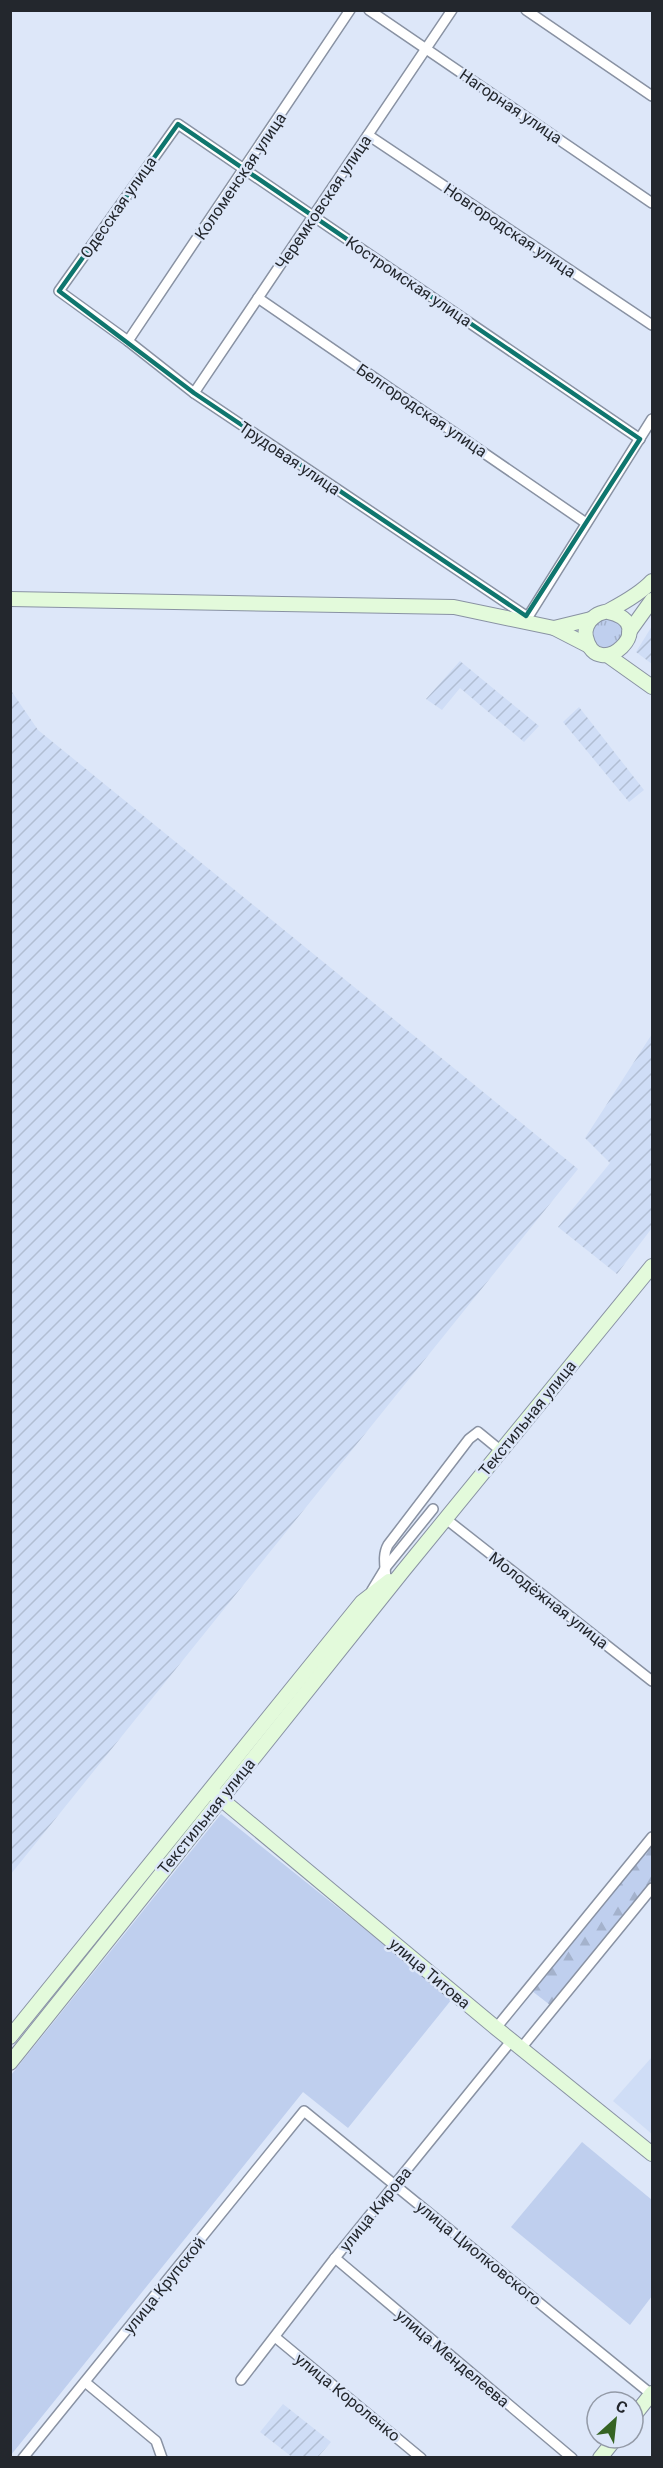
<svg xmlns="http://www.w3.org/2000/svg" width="663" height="2468" viewBox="0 0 663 2468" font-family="Roboto,sans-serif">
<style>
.built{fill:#cfddf6}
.industrial{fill:url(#industrial-furrows)}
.grass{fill:url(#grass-tufts)}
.forest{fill:url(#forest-firs)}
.park{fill:#bfcfee}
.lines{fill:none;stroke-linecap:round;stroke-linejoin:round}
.street-casing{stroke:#8992a3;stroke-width:12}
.secondary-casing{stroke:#8992a3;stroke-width:16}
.street{stroke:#fff;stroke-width:9}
.secondary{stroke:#e3fadb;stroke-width:14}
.marked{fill:none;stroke:#0f766e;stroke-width:4.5;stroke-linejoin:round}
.labels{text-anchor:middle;stroke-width:5;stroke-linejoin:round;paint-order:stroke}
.street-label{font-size:16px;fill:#23272d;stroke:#dde7f9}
</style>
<defs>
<pattern id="industrial-furrows" width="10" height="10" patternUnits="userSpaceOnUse" patternTransform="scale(1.5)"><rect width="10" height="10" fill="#cfddf6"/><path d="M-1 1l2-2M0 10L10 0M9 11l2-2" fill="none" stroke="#b1bed3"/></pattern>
<pattern id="grass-tufts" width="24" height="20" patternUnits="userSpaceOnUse" patternTransform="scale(1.5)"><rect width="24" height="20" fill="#bfcfee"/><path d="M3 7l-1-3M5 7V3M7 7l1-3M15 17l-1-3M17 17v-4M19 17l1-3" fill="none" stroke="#a4b2cc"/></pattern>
<pattern id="forest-firs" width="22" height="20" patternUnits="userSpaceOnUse" patternTransform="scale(1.5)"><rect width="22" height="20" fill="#bfcfee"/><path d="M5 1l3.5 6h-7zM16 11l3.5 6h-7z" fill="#a4b2cc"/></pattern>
</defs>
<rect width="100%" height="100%" fill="#dde7f9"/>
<polygon class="built" points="652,2057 652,2134 613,2101"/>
<g class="industrial">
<polygon points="652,626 652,664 636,652"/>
<polygon points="460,661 539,726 524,742 460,688 442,710 426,699"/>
<polygon points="10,689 38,730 578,1169 11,1874"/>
<polygon points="579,707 644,790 629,802 563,722"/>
<polygon points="652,1034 652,1228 617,1274 558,1227 610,1163 585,1138"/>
<polygon points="283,2404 331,2442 318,2457 292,2457 260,2432"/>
</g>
<circle class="grass" cx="607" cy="633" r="15"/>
<polygon class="forest" points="652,1844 652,1880 550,2005 532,1991"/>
<g class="park">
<polygon points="221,1814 452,1999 348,2128 303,2092 11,2455 11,2075"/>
<polygon points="582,2142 652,2200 652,2296 630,2325 511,2227"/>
</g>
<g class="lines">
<defs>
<g id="street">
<polyline points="369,10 652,203"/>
<polyline points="526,10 652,96"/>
<polyline points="368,135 652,325"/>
<polyline points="258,298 586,523"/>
<polyline points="128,341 350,10"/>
<polyline points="194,393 452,10"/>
<polyline points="526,616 194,393 128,341 59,291 178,124 640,439"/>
<polyline points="526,620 652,419"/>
<polyline points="446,1519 652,1681"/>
<path d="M386,1587C387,1572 381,1557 388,1545L469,1439L478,1432L500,1450"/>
<polyline points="372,1590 386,1567 433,1509"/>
<polyline points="496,2028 652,1837"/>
<polyline points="522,2047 652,1888"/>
<polyline points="335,2258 572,2458"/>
<polyline points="275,2337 421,2458"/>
<polyline points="241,2380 335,2258 512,2040"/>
<polyline points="85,2382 156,2441 162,2458"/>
<polyline points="23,2458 304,2111 651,2394"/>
</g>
<g id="secondary">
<polyline points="10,599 454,607 554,628 589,646"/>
<path d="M608,612C663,624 597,685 586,637C584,630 588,621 594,617C599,612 605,613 610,610C625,602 641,593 652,581"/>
<polyline points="554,628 591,619"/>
<polyline points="629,632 652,600"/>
<polyline points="607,655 652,687"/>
<polyline points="215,1794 496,2028 652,2154"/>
<polyline points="10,2037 362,1602 389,1581"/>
<polyline points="10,2063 403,1571 652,1266"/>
<polyline points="633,2417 652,2393"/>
<polyline points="600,2458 616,2438"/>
</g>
</defs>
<use href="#street" class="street-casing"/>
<use href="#secondary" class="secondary-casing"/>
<use href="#street" class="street"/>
<use href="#secondary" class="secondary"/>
</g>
<path class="marked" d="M178,124L640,439L526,616L194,393L59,291Z"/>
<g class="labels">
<g class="street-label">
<text transform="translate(511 106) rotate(34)" y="6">Нагорная улица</text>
<text transform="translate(240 176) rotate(-56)" y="6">Коломенская улица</text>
<text transform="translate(323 202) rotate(-56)" y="6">Черемковская улица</text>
<text transform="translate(118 207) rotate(-55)" y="6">Одесская улица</text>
<text transform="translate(510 230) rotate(34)" y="6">Новгородская улица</text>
<text transform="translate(409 281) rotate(34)" y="6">Костромская улица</text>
<text transform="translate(422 410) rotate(34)" y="6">Белгородская улица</text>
<text transform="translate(290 458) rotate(34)" y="6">Трудовая улица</text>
<text transform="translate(527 1418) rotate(-51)" y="6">Текстильная улица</text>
<text transform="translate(549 1600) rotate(38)" y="6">Молодёжная улица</text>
<text transform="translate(206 1816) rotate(-51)" y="6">Текстильная улица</text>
<text transform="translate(430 1973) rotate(40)" y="6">улица Титова</text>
<text transform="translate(375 2209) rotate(-51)" y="6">улица Кирова</text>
<text transform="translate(479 2253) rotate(39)" y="6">улица Циолковского</text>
<text transform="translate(164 2285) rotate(-51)" y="6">улица Крупской</text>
<text transform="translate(453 2358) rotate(40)" y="6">улица Менделеева</text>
<text transform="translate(348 2397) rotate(39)" y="6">улица Короленко</text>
</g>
</g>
<rect width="663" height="2468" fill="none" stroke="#23272d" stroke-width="24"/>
<g transform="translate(615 2420) rotate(27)"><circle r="28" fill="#dde7f9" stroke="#939aa7" stroke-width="1.5"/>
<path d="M0-4.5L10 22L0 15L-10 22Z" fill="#356323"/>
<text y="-9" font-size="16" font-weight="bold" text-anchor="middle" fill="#23272d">С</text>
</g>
</svg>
